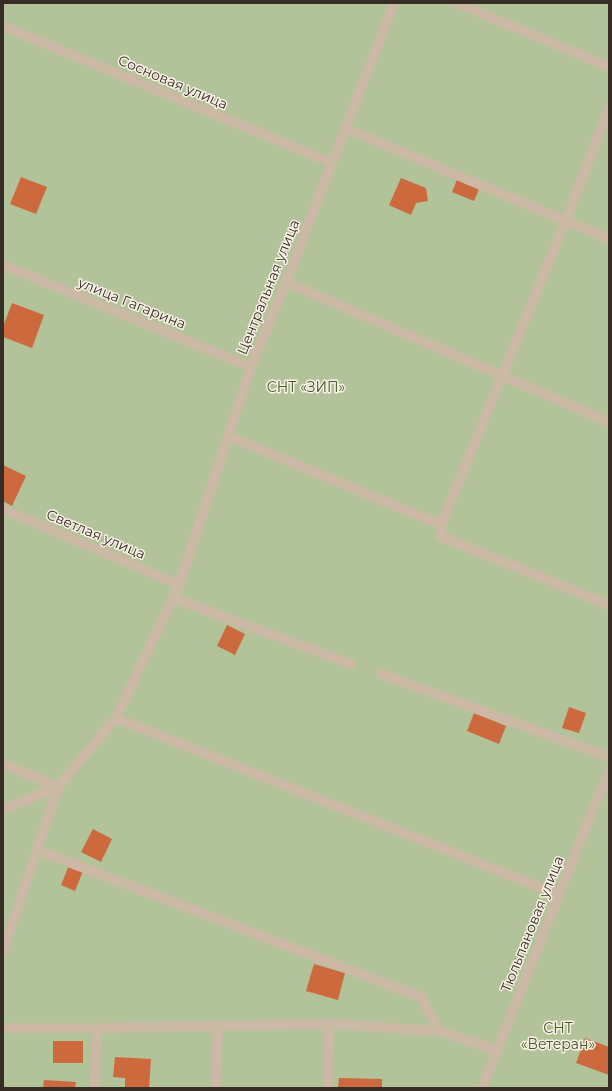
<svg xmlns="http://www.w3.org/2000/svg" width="612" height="1091" viewBox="0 0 612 1091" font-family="Montserrat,sans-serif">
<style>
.green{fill:#b2c299}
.building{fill:#cc6a3e}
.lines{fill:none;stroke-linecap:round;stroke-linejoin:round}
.street{stroke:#cbb9a5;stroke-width:10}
.labels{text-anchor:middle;stroke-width:3;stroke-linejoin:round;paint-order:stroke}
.street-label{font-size:14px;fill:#372d27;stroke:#faf2e6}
.park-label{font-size:14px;fill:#425629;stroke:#faf2e6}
</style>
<rect width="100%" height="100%" fill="#f3e9d9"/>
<rect class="green" x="3" y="3" width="606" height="1085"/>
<g class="building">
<polygon points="21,177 47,187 36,214 10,204"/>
<polygon points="458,177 480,187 474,201 452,192"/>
<polygon points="401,178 426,188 428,201 416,203 411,215 389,205"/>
<polygon points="12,303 44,315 32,348 3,337 3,327"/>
<polygon points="3,465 26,476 12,506 3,501"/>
<polygon points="227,625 245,634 235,655 217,646"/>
<polygon points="569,707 586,713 579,733 562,728"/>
<polygon points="474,713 506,726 499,744 467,731"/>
<polygon points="93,829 112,839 101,862 81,852"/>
<polygon points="69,865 83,871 75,891 61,885"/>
<polygon points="314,964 345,973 338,1000 306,991"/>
<polygon points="585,1038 609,1047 609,1075 576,1063"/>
<rect x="53" y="1041" width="30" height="22"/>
<polygon points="115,1057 151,1059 149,1088 125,1088 125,1078 113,1077"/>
<polygon points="339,1078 382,1079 382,1088 338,1088"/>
<polygon points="44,1080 76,1082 75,1088 43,1088"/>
</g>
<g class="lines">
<g class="street">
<polyline points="457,3 609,67"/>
<polyline points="3,26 332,163"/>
<polyline points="609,108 566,220 441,525 440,536 609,605"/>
<polyline points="345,128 609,239"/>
<polyline points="3,265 251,367"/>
<polyline points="286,282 609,422"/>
<polyline points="228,436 441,525"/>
<polyline points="3,509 179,585"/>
<polyline points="173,598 351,664"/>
<polyline points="381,674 609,757"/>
<polyline points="116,718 559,895"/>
<polyline points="3,764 58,787"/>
<polyline points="3,809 58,787"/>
<polyline points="37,850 421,997 439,1031"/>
<polyline points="3,951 58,787 116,718 179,585 251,367 286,282 394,3"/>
<polyline points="3,1028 97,1028 329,1024 439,1031 496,1050"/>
<polyline points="95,1088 97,1028"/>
<polyline points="216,1088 218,1025"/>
<polyline points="328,1088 329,1024"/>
<polyline points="482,1088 595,804 609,772"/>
</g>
</g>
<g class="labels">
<g class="street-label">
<text transform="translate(173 82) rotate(23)" y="5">Сосновая улица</text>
<text transform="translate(268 287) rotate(-68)" y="5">Центральная улица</text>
<text transform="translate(132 303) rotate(22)" y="5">улица Гагарина</text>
<text transform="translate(96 534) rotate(23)" y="5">Светлая улица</text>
<text transform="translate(532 924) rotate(-68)" y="5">Тюльпановая улица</text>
</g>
<g class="park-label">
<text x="306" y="392">СНТ «ЗИП»</text>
<text x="558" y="1033">СНТ<tspan x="558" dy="16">«Ветеран»</tspan></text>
</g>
</g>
<rect width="612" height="1091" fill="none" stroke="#372d27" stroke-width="8"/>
</svg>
